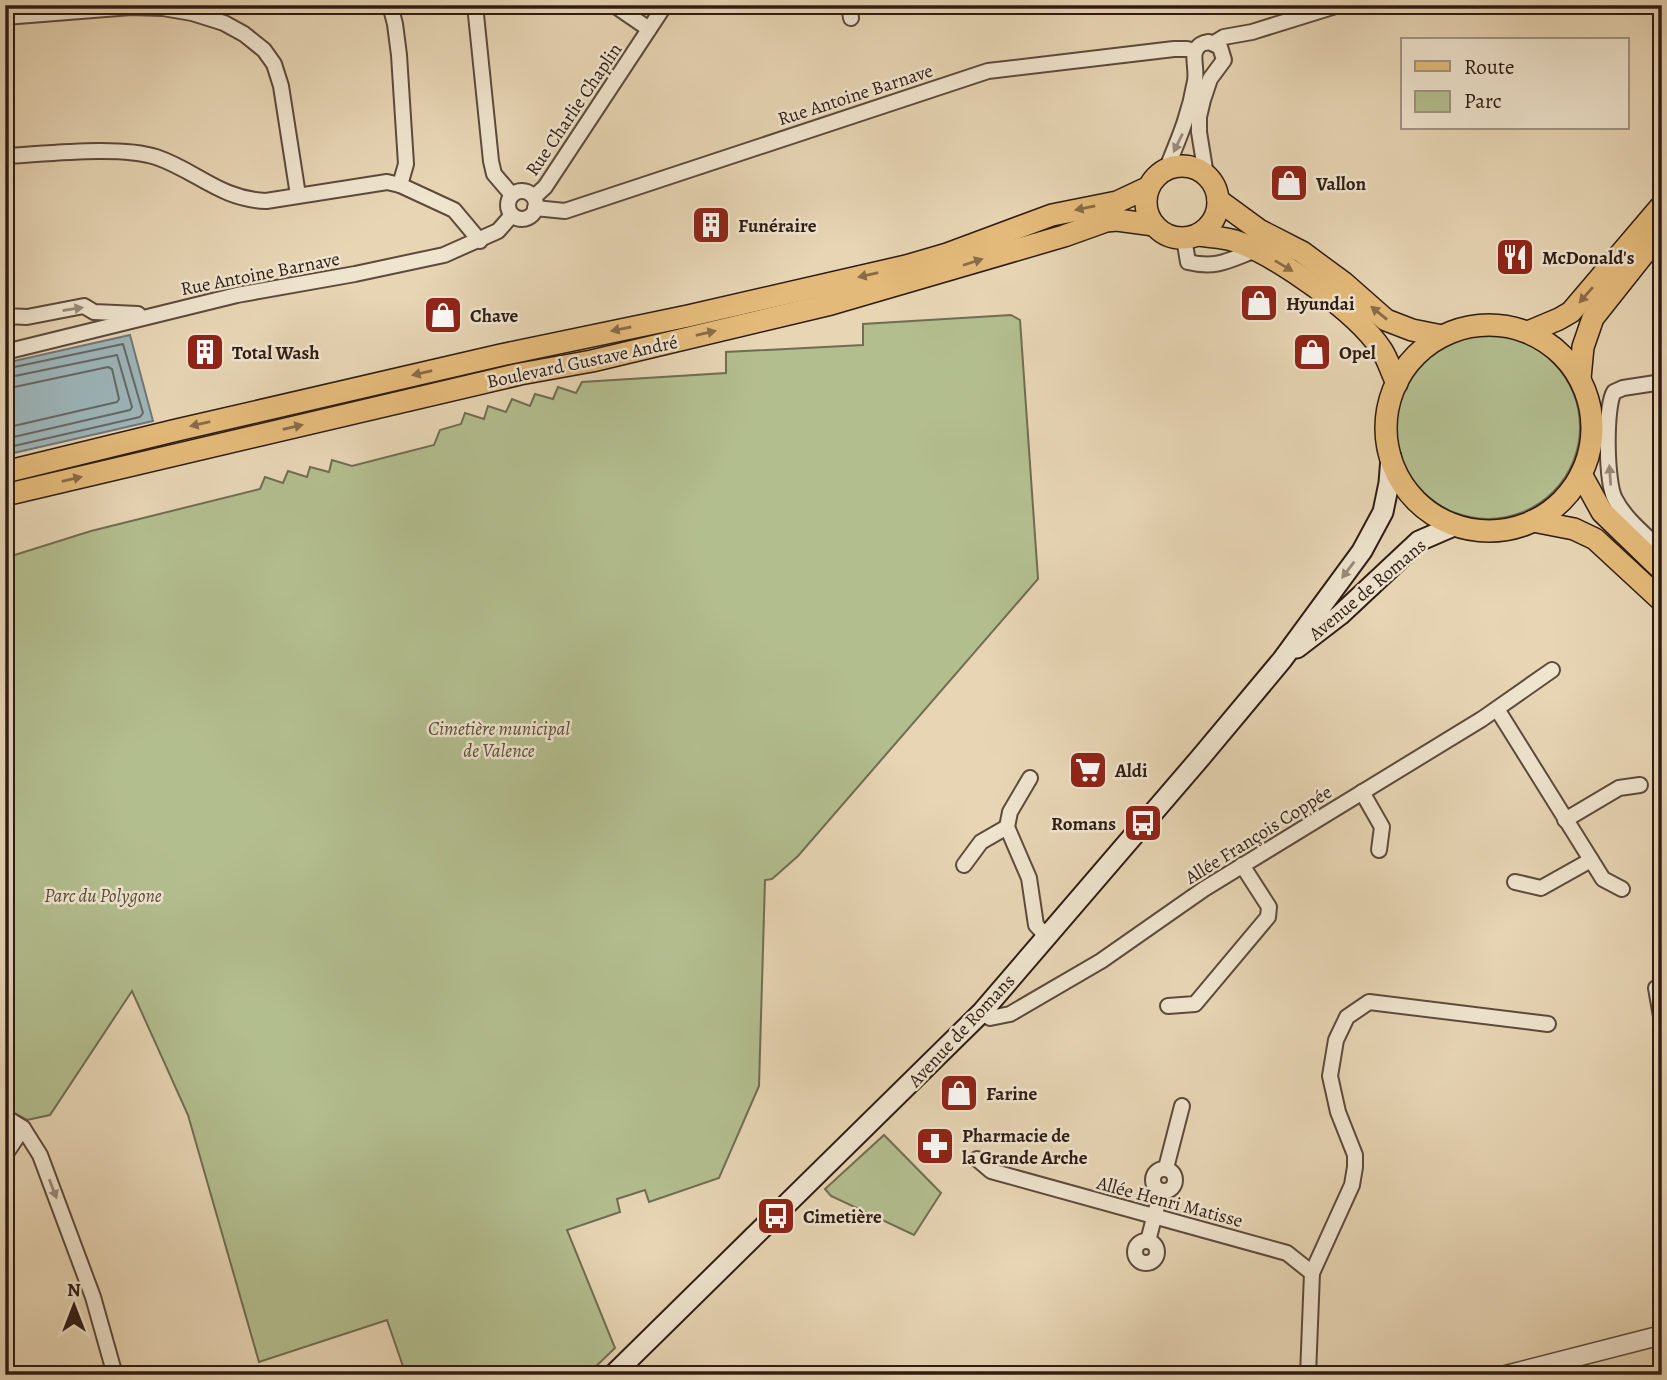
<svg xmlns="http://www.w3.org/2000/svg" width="1667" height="1380" viewBox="0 0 1667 1380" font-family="Alegreya,serif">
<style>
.green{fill:#b3be8f;stroke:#716d52;stroke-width:2}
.water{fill:#9db5b9;stroke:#717877;stroke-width:2}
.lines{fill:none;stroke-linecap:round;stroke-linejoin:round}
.shore{stroke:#666866;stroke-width:2}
.minor-casing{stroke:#5d4a3c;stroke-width:18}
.tertiary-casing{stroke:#5d4a3c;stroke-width:21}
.secondary-casing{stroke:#2f1c14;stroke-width:23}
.primary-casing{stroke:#2f1c14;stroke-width:24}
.minor{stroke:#efe4ce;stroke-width:14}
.tertiary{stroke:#efe4ce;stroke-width:18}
.secondary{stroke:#efe4ce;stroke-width:19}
.primary{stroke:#e4ba7a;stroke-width:21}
.oneway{fill:#998a7a}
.oneway2{fill:#8a6b47}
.labels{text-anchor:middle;stroke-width:5;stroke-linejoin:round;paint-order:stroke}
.street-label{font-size:19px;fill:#2f1c14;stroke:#efe4ce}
.poi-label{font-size:19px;font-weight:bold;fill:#2f1c14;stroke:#efe4ce;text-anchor:start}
.park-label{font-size:19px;font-style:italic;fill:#574d39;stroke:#efe4ce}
</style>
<rect width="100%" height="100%" fill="#e7d5b4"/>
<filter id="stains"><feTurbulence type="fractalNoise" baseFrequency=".00286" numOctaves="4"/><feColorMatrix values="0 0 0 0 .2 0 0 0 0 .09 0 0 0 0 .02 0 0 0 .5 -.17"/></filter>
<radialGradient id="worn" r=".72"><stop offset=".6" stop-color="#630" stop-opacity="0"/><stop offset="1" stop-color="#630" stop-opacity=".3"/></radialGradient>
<g class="green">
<polygon points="1011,315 1020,320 1038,579 798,856 772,879 765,880 759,1086 719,1178 649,1202 645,1190 617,1199 620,1212 567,1230 615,1348 587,1375 406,1375 387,1320 259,1362 188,1115 132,991 50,1115 27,1120 5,1108 5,558 91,531 260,489 265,477 283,483 288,471 307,477 310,467 329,472 332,460 352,466 434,445 440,430 461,424 465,413 484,419 488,406 506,412 512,399 530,406 535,394 553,399 558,387 576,393 582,382 726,373 726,352 863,345 863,324"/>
<circle cx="1488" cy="427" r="92"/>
<polygon points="884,1135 941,1193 914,1235 831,1196 825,1189"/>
</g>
<polygon class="water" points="130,335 153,421 5,455 5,363"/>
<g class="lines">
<g class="shore">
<polyline points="5,369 123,344 143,413 140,417 5,448"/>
<polyline points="5,378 117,355 132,407 130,410 5,439"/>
<polyline points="5,389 108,367 112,369 119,399 117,402 5,428"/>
</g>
<defs>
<g id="minor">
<polyline points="390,5 395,24 399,55 406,164 400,185"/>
<polyline points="475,5 491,161 494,174 512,195"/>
<polyline points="614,5 649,29"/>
<polyline points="849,5 851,18"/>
<polyline points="5,17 131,7 163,8 192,13 224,23 244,34 264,50 274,64 281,86 298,195"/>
<polyline points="1214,43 1224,37 1252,32 1339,5"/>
<path d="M5,156C45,154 120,145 156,157C197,171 220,199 266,201L387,182L400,185L454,210L480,241"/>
<path d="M1166,170C1179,138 1189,116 1195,81C1197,71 1192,56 1196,50C1199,44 1203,43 1209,42L1220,47L1224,60L1210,79L1203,100L1199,117V132L1206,175"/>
<circle cx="522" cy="205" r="14"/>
<polyline points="534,197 545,187 665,5"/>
<polyline points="535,208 565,211 988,71 1174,49 1187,49 1195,51"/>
<path d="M1184,238L1188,262C1217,269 1229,260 1256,250"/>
<polyline points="5,316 27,317 84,306 94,312 138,314"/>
<polyline points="5,352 237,295 355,274 444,255 498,231 512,215"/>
<path d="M1662,382L1623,388L1614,392C1605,407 1606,483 1615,499C1625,519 1646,535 1662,551"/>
<polyline points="1497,709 1603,879 1622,889"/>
<polyline points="1362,792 1382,827 1379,850"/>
<polyline points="1565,820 1619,788 1640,785"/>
<polyline points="1007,827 1029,878 1036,925 1046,936"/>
<polyline points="964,865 981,842 1007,827 1010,812 1030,778"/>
<polyline points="1515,882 1541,888 1591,860"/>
<polyline points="1656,988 1662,1022"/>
<polyline points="1168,1006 1195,1004 1268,917 1269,907 1242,865"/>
<polyline points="982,1012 990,1018 1010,1014 1101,961 1204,889 1482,719 1552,670"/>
<polyline points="5,1117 23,1128 40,1155 93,1297 115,1375"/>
<polyline points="5,1155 23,1128"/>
<polyline points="977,1159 991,1171 1287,1253 1312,1273"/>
<polyline points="1166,1168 1182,1106"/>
<circle cx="1164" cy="1180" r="11"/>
<polyline points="1148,1241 1161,1191"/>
<circle cx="1146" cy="1252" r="11"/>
<polyline points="1308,1375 1312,1273 1352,1185 1355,1167 1355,1155 1338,1112 1330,1076 1336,1040 1347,1017 1369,1002 1548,1024"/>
</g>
<polyline id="tertiary" points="1506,1375 1662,1335"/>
<g id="secondary">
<polyline points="1297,648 1340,615 1419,541 1456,525"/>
<polyline points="613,1375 982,1012 1201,757 1282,660 1362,551 1383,512 1389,483 1391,457"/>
</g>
<g id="primary">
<circle cx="1182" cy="202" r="36"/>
<polyline points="1218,200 1259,230 1302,252 1344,283 1386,320 1412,330 1442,336"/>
<path d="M1198,235C1210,237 1223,237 1235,241C1276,255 1357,312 1381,349C1388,359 1391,372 1397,383"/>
<circle cx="1489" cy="428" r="103"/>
<polyline points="1528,332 1559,319 1571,312 1662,205"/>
<polyline points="1580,378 1583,347 1593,318 1662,231"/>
<polyline points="5,472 177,430 501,355 688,316 906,266 947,254 1052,215 1117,202 1149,187"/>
<polyline points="1581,474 1602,512 1662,570"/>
<polyline points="5,495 520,374 592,361 831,304 1064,236 1106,221 1117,220 1154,225"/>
<polyline points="1533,521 1574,529 1595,539 1662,601"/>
</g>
</defs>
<use href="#minor" class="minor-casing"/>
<use href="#tertiary" class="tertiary-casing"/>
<use href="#secondary" class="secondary-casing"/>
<use href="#primary" class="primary-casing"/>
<use href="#minor" class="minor"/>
<use href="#tertiary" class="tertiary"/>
<use href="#secondary" class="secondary"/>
<use href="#primary" class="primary"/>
</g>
<defs><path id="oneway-solid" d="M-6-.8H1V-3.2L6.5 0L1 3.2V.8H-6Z" transform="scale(1.75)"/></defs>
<g class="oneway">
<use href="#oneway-solid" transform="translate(1178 143) rotate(116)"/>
<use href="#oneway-solid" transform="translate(73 309) rotate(-9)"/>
<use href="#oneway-solid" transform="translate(1610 475) rotate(-94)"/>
<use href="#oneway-solid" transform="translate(1348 570) rotate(127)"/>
<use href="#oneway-solid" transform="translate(53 1189) rotate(69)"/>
</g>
<g class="oneway2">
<use href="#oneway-solid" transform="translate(1085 208) rotate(168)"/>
<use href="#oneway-solid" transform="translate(973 262) rotate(-18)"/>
<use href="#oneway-solid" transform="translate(1284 266) rotate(31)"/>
<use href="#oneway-solid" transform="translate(868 275) rotate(167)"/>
<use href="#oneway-solid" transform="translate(1586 295) rotate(131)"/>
<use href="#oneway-solid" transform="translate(1379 313) rotate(-141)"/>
<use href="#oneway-solid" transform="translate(621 329) rotate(169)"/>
<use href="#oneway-solid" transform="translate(706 333) rotate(-13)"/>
<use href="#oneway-solid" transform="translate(422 373) rotate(167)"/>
<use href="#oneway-solid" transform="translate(200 424) rotate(167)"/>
<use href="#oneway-solid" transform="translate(293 427) rotate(-13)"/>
<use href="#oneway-solid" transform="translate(72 479) rotate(-13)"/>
</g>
<defs>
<symbol id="shop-square" viewBox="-11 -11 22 22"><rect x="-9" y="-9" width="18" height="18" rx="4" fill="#8f2418" stroke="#efe4ce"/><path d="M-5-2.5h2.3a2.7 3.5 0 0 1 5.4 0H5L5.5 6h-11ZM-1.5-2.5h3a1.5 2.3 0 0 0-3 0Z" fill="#fff"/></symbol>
<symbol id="building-square" viewBox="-11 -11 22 22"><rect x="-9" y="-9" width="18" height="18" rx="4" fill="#8f2418" stroke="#efe4ce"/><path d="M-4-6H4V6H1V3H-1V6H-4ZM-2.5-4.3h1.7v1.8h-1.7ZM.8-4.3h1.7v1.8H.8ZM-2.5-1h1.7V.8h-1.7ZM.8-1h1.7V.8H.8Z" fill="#fff"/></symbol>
<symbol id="restaurant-square" viewBox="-11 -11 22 22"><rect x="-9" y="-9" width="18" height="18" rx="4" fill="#8f2418" stroke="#efe4ce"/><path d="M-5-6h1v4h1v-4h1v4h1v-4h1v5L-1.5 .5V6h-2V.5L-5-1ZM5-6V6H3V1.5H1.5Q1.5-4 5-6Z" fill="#fff"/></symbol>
<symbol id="supermarket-square" viewBox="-11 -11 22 22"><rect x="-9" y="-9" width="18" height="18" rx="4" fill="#8f2418" stroke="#efe4ce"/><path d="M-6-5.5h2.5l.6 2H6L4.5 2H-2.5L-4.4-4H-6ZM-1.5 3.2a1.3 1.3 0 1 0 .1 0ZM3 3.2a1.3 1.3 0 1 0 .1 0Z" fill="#fff"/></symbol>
<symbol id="bus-square" viewBox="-11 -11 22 22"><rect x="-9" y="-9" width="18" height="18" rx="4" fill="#8f2418" stroke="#efe4ce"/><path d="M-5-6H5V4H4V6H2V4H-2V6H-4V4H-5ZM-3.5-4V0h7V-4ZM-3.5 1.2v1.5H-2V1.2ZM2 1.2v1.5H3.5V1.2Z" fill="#fff"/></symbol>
<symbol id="pharmacy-square" viewBox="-11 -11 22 22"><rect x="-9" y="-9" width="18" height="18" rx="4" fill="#8f2418" stroke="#efe4ce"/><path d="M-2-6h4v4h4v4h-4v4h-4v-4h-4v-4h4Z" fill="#fff"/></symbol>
</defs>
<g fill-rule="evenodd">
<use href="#shop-square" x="1267" y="161" width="44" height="44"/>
<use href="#building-square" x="689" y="203" width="44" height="44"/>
<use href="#restaurant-square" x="1493" y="235" width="44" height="44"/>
<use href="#shop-square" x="1237" y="281" width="44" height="44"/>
<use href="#shop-square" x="421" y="293" width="44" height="44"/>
<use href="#building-square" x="183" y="330" width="44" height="44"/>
<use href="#shop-square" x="1290" y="330" width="44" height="44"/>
<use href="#supermarket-square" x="1066" y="748" width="44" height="44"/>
<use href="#bus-square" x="1121" y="801" width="44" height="44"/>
<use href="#shop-square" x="937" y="1071" width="44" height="44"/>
<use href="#pharmacy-square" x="913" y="1124" width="44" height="44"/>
<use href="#bus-square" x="754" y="1194" width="44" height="44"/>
</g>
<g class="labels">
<g class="street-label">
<text transform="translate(855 94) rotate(-18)" y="7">Rue Antoine Barnave</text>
<text transform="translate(573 109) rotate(-56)" y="7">Rue Charlie Chaplin</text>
<text transform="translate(260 273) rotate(-11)" y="7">Rue Antoine Barnave</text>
<text transform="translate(582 361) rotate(-12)" y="7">Boulevard Gustave André</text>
<text transform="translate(1367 589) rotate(-40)" y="7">Avenue de Romans</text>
<text transform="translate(1258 834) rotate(-32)" y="7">Allée François Coppée</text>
<text transform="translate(961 1030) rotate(-47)" y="7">Avenue de Romans</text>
<text transform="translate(1170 1201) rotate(15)" y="7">Allée Henri Matisse</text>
</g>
<g class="poi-label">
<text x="1316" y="190">Vallon</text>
<text x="738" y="232">Funéraire</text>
<text x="1542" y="264">McDonald's</text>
<text x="1286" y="310">Hyundai</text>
<text x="470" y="322">Chave</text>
<text x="232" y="359">Total Wash</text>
<text x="1339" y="359">Opel</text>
<text x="1115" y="777">Aldi</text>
<text x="1116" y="830" text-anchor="end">Romans</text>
<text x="986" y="1100">Farine</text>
<text x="962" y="1142">Pharmacie de<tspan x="962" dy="22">la Grande Arche</tspan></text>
<text x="803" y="1223">Cimetière</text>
</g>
<g class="park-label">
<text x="499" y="735">Cimetière municipal<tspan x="499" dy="22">de Valence</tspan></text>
<text x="103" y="902">Parc du Polygone</text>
</g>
</g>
<rect width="1667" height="1380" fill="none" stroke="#e7d5b4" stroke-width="28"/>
<rect x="7" y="7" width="1653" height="1366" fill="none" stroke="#2f1c14" stroke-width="3.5"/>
<rect x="14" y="14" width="1639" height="1352" fill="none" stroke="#2f1c14" stroke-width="2"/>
<rect x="1401" y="38" width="228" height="91" fill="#efe4ce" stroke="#a29484" stroke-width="2"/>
<rect x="1415" y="61" width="35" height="10" fill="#e4ba7a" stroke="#a29484" stroke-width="2"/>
<text x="1464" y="74" font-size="21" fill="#2f1c14">Route</text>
<rect x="1415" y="91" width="35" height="21" fill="#b3be8f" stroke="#a29484" stroke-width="2"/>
<text x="1464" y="108" font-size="21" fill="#2f1c14">Parc</text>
<g transform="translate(74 1306)" stroke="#efe4ce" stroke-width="5" paint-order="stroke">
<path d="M0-5L12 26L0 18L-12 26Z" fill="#2f1c14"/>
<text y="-10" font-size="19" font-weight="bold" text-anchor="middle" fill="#2f1c14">N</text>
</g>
<rect width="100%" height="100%" filter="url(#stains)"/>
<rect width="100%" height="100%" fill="url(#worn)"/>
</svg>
